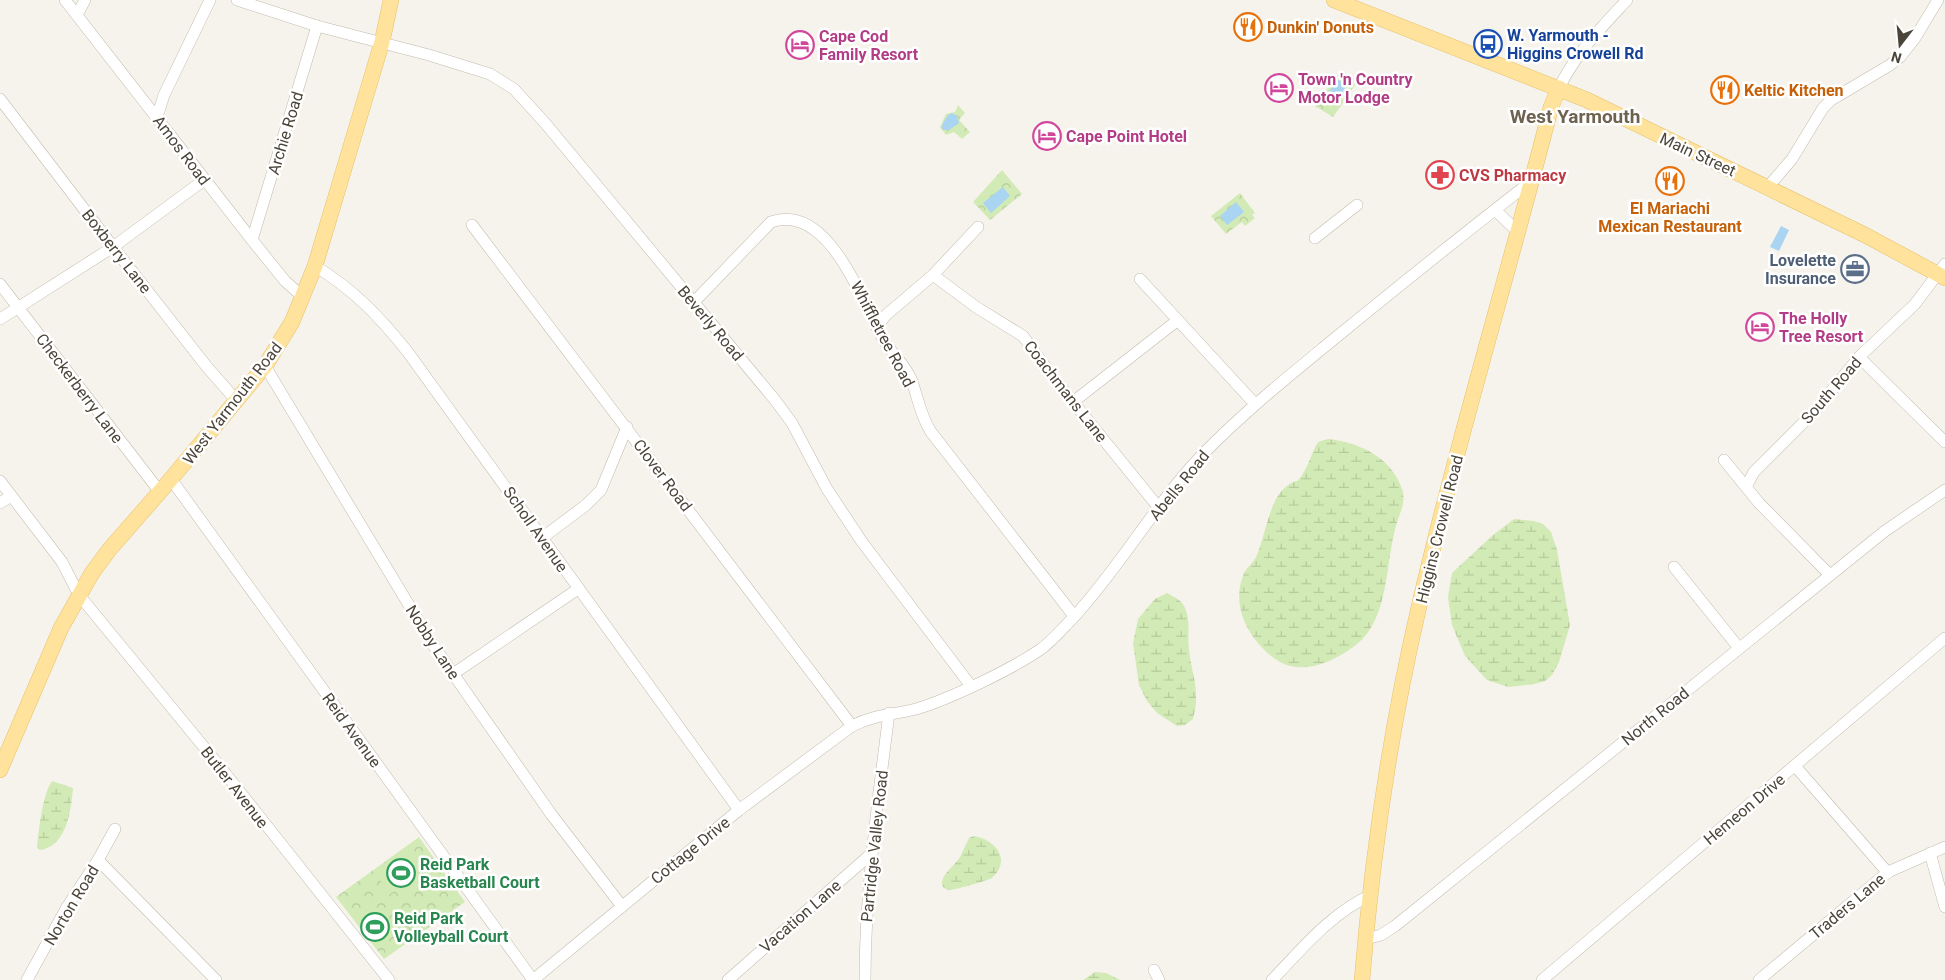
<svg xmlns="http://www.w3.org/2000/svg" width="1945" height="980" font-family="Roboto,sans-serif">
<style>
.forest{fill:url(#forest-crowns)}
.wetland{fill:url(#wetland-marsh)}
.pitch{fill:#d2eab5}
.water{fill:#a9d4f2}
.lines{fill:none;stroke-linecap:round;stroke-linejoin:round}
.minor-casing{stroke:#c2bbae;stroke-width:12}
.major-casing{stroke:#e6c16a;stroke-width:16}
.minor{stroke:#fff;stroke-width:11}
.major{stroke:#ffe39c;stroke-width:15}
.labels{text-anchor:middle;stroke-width:5;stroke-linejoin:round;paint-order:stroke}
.food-label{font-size:16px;font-weight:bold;fill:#c56008;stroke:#fff;text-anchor:start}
.transit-label{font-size:16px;font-weight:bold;fill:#164399;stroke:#fff;text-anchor:start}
.hotel-label{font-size:16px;font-weight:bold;fill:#b23c85;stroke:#fff;text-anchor:start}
.street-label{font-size:16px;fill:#4b4439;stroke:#fff}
.health-label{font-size:16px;font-weight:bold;fill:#be3a42;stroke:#fff;text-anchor:start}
.service-label{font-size:16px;font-weight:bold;fill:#4e5e75;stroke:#fff;text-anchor:end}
.leisure-label{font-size:16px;font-weight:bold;fill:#27864d;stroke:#fff;text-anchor:start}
.quarter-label{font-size:19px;font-weight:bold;fill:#6e6250;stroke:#fff}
</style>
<defs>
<pattern id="forest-crowns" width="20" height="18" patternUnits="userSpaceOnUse" patternTransform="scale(1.25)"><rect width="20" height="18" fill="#d2eab5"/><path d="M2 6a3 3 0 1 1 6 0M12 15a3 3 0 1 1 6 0" fill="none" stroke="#b6ca9c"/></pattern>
<pattern id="wetland-marsh" width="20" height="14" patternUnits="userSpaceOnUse" patternTransform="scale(1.25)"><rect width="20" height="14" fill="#d2eab5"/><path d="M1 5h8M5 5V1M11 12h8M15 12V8" fill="none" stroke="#b6ca9c"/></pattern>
</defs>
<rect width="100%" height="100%" fill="#f6f3ec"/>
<g class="forest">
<path d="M1344 72 1358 81 1333 117 1315 106 1336 76Z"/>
<path d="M958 105 965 113 959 120 970 132 962 139 954 132 946 135 940 127 946 114 955 112Z"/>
<path d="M1002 170 1022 194 990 220 973 202Z"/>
<path d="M1240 193 1255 213 1252 215 1255 218 1245 226 1242 222 1226 234 1211 216Z"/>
<path d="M419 837 465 902 384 959 336 897Z"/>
</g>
<g class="wetland">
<path d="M1328 439C1359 442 1392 458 1402 489 1407 503 1398 516 1395 529 1386 564 1388 620 1357 644 1337 660 1305 676 1280 662 1252 645 1230 609 1243 576 1246 567 1254 563 1257 555 1264 537 1267 518 1275 501 1279 493 1285 486 1293 482 1296 481 1297 482 1299 479 1308 469 1311 453 1318 442Z"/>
<path d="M1514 519 1534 521 1543 524 1551 532 1557 550 1570 625 1559 662 1552 675 1545 681 1535 684 1508 687 1487 680 1465 656 1452 625 1448 597 1452 573 1493 535Z"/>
<path d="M1167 593C1174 597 1182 600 1185 608 1191 621 1187 636 1189 650 1192 676 1201 692 1193 719L1185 725 1177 726 1157 713 1147 701 1139 685 1133 643 1138 619 1155 599Z"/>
<path d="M52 781 73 788C71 810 67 846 40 850L37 848C38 832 43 793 52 781Z"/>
<path d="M974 836C996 840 1012 860 992 878 989 880 955 890 950 890 947 890 945 888 943 887 938 876 955 866 960 857 963 851 966 844 969 838Z"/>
<path d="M1095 972 1106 973 1120 980H1083Z"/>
</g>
<g class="pitch">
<path d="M412 852 425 870 390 894 378 877Z"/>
<path d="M369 905 388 931 377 940 356 914Z"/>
</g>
<g class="water">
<path d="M1337 79 1347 86 1336 103 1329 99 1327 102 1324 100Z"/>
<path d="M952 113 957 116 959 123 949 130H943L942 125 948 115Z"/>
<path d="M1003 187 1010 196 991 213 983 203Z"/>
<path d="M1236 202 1244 212 1227 225 1220 216Z"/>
<path d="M1781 226 1789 230 1779 251 1770 247Z"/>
</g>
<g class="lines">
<defs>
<g id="minor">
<path d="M65 0 252 240 285 281 303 297"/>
<path d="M237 0 317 26 429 55 490 74 514 89 545 123 775 400 792 423 827 489 862 542 971 686"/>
<path d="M77 15 85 0"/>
<path d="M1559 88C1576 53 1601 28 1627 0"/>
<path d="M0 99 113 247 207 367 236 400"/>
<path d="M157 117 164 95 210 0"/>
<path d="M1767 188 1792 159 1823 108 1831 100 1890 65 1900 57 1915 38 1938 0"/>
<path d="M1495 210 1518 232"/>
<path d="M472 225 852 726"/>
<path d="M1315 238 1357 205"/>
<path d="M252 240 317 26"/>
<path d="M315 266C354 290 378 315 407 351L739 810"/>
<path d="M933 275 976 307 1023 336 1052 376 1159 508"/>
<path d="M1140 279 1255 404"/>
<path d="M0 284 160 492"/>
<path d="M694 302 771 222C829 202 862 302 883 339 891 353 904 363 911 379 918 397 920 415 931 432L1074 616"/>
<path d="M0 319 113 247 204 180"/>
<path d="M877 326 886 315 933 275 978 227"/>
<path d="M1859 357 1945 442"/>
<path d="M265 366 433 645 551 814 621 905"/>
<path d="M1073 402 1178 320"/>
<path d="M1724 460 1759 503 1830 575"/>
<path d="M171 479 533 980"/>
<path d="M0 481 62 562 79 595 217 763 389 980"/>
<path d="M1746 487 1754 472 1816 410 1859 357 1915 304 1945 264"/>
<path d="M0 503 11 496"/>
<path d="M542 538 586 505 601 490 627 427"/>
<path d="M1674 567 1739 648"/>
<path d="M453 674 578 589"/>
<path d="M1795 766 1888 873"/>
<path d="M1930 853 1945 907"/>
<path d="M98 860 216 980"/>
<path d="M1366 939 1381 935 1395 926 1885 531 1945 490"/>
<path d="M1154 970 1159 980"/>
<path d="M27 980 67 907 98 860 115 829"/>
<path d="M533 980 739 810 852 726C876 714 893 715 916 709 950 699 1012 669 1041 649 1053 640 1063 628 1073 618 1121 566 1155 504 1203 454 1244 412 1289 376 1334 339 1400 285 1466 232 1533 180"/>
<path d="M728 980 872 853"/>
<path d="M865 980C865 890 878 801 889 713"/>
<path d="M1272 980C1302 949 1331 913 1371 895"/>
<path d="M1542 980 1945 638"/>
<path d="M1759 980 1888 872 1945 847"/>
</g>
<g id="major">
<path d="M1334 0 1587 100 1865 235 1945 278"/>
<path d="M0 770 61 628 92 573 109 550 171 479 265 366 292 322 315 266 382 42 391 0"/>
<path d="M1362 980C1372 857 1390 732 1418 611 1457 442 1508 275 1551 107L1559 88"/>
</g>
</defs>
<use href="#minor" class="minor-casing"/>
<use href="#major" class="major-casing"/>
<use href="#minor" class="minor"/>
<use href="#major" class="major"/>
</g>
<defs>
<symbol id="restaurant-ring" viewBox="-11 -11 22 22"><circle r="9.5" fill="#fff" stroke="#e8710a" stroke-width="1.5"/><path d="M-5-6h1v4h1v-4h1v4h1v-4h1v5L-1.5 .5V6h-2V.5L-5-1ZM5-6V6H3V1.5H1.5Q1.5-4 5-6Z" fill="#e8710a"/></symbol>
<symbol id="bus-ring" viewBox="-11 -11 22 22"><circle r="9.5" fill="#fff" stroke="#1a4fb4" stroke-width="1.5"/><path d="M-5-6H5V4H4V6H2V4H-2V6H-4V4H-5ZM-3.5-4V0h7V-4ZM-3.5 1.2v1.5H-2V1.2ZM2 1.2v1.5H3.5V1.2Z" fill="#1a4fb4"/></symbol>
<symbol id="hotel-ring" viewBox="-11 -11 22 22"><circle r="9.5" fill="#fff" stroke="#d1479c" stroke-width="1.5"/><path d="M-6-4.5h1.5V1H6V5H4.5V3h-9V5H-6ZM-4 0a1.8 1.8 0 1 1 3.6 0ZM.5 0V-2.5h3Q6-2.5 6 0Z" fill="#d1479c"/></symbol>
<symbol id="pharmacy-ring" viewBox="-11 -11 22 22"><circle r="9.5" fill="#fff" stroke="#e0444e" stroke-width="1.5"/><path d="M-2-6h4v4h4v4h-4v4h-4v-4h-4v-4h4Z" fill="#e0444e"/></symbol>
<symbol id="office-ring" viewBox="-11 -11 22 22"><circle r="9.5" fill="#fff" stroke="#5c6f8a" stroke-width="1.5"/><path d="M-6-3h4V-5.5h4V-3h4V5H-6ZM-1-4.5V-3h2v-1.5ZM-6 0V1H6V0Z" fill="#5c6f8a"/></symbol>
<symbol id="stadium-ring" viewBox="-11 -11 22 22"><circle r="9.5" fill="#fff" stroke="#2e9e5b" stroke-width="1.5"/><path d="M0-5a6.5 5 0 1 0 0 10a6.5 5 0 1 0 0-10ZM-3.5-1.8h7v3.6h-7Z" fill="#2e9e5b"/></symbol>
</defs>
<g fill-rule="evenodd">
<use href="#restaurant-ring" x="1232" y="11" width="32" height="32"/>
<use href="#bus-ring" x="1472" y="28" width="32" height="32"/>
<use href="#hotel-ring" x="784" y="29" width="32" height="32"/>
<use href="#hotel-ring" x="1263" y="72" width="32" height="32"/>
<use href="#restaurant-ring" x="1709" y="74" width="32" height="32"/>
<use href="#hotel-ring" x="1031" y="120" width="32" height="32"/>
<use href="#pharmacy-ring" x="1424" y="159" width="32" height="32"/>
<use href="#restaurant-ring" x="1654" y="165" width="32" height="32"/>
<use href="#office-ring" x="1839" y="253" width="32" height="32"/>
<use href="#hotel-ring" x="1744" y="311" width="32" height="32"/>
<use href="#stadium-ring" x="385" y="857" width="32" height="32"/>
<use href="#stadium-ring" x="359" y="911" width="32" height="32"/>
</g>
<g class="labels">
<g class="food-label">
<text x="1267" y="33">Dunkin' Donuts</text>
<text x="1744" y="96">Keltic Kitchen</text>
<text x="1670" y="214" text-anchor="middle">El Mariachi<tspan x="1670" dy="18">Mexican Restaurant</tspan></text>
</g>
<g class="transit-label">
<text x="1507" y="41">W. Yarmouth -<tspan x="1507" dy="18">Higgins Crowell Rd</tspan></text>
</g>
<g class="hotel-label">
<text x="819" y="42">Cape Cod<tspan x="819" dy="18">Family Resort</tspan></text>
<text x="1298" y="85">Town 'n Country<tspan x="1298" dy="18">Motor Lodge</tspan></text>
<text x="1066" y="142">Cape Point Hotel</text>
<text x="1779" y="324">The Holly<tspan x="1779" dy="18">Tree Resort</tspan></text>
</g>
<g class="street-label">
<text transform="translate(285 133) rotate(-73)" y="6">Archie Road</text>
<text transform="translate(182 150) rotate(53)" y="6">Amos Road</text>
<text transform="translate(1698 154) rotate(25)" y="6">Main Street</text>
<text transform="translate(117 251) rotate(52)" y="6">Boxberry Lane</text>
<text transform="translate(711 323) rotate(50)" y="6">Beverly Road</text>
<text transform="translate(883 334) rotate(62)" y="6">Whiffletree Road</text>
<text transform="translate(80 388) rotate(53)" y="6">Checkerberry Lane</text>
<text transform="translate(1831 390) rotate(-49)" y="6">South Road</text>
<text transform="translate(1066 391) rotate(52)" y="6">Coachmans Lane</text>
<text transform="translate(232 403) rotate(-52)" y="6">West Yarmouth Road</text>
<text transform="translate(663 475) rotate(53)" y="6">Clover Road</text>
<text transform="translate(1179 485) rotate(-51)" y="6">Abells Road</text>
<text transform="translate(536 529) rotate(55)" y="6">Scholl Avenue</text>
<text transform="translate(1439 529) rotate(-76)" y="6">Higgins Crowell Road</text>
<text transform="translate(433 642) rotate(57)" y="6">Nobby Lane</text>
<text transform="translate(1655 716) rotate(-39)" y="6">North Road</text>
<text transform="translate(352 730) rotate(54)" y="6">Reid Avenue</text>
<text transform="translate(235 787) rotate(52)" y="6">Butler Avenue</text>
<text transform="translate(1744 809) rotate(-40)" y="6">Hemeon Drive</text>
<text transform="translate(874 846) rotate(-84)" y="6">Partridge Valley Road</text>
<text transform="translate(690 850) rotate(-39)" y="6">Cottage Drive</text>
<text transform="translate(71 905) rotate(-59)" y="6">Norton Road</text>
<text transform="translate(1847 906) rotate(-40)" y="6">Traders Lane</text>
<text transform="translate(800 916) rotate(-41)" y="6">Vacation Lane</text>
</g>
<g class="health-label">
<text x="1459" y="181">CVS Pharmacy</text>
</g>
<g class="service-label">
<text x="1836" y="266">Lovelette<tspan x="1836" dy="18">Insurance</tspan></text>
</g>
<g class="leisure-label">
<text x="420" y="870">Reid Park<tspan x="420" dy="18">Basketball Court</tspan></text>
<text x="394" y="924">Reid Park<tspan x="394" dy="18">Volleyball Court</tspan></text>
</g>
<g class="quarter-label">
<text x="1575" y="123">West Yarmouth</text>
</g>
</g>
<g transform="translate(1900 45) rotate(196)" stroke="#ffffff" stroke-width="4" paint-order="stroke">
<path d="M0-4L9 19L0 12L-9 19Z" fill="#4b4439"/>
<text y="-8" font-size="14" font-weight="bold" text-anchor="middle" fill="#4b4439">N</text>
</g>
</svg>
